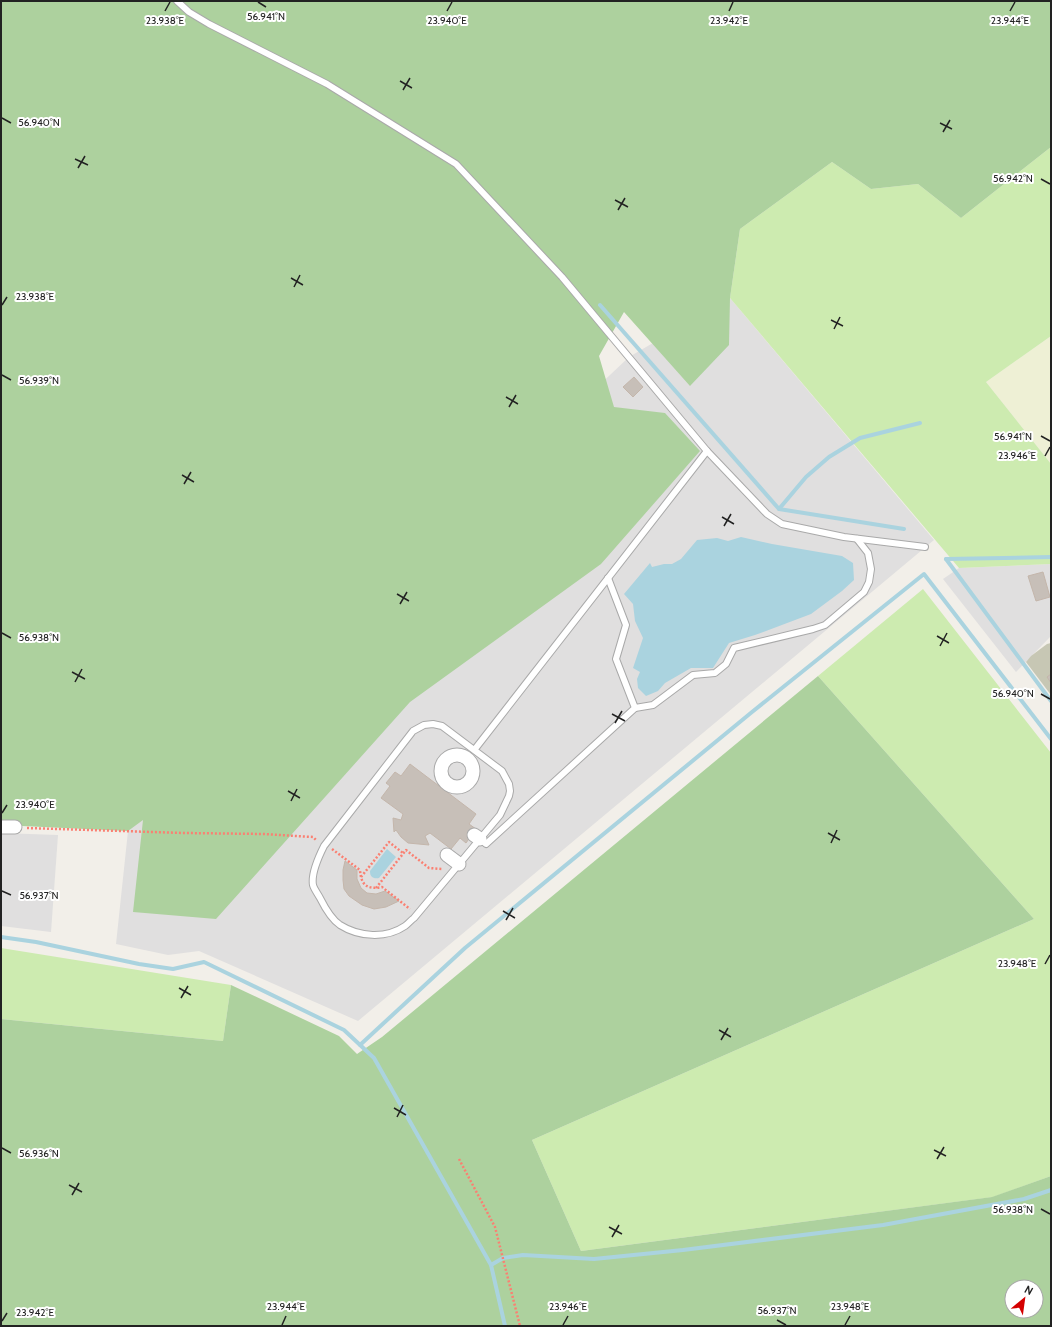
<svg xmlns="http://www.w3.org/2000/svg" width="1052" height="1327" font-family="Cabin,sans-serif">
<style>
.residential{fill:#e0dfdf}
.construction{fill:#c7c7b4}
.farmland{fill:#eef0d5}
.grass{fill:#cdebb0}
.forest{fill:#add19e;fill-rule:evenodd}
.water{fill:#aad3df}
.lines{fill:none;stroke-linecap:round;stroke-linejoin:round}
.stream{stroke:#aad3df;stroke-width:4}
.building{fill:#c7bfb8;stroke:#c4b6ab}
.lane-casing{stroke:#a9a9a9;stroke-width:8}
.street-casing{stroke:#a9a9a9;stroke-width:15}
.path{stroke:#fa8072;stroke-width:2.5;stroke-dasharray:2 2;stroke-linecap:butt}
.lane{stroke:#fff;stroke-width:6}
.street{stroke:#fff;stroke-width:13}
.ticks{fill:none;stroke:#222;stroke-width:1.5}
.ticks-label{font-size:10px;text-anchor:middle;fill:#222;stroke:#fff;stroke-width:4;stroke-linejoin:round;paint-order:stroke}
</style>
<rect width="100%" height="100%" fill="#f2efe9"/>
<g class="residential">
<path d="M730 298 934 540 358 1021 199 951 168 955 116 944 128 831 629 357Z"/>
<path d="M1051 564V636L1016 672 943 579 959 568Z"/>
<path d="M1 833 58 835 51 932 1 926Z"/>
</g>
<path class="construction" d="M1051 643V695L1026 662 1031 656 1047 644Z"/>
<path class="farmland" d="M1051 336V464L986 382Z"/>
<g class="grass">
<path d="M1051 147V336L986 382 1051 464V564L959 568 730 298 740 229 832 162 871 189 918 184 961 218Z"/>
<path d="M923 589 1051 753V1176L993 1197 581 1251 532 1140 1034 919 818 676Z"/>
<path d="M1 948 231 985 223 1041 1 1019Z"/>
</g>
<g class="forest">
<path d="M1 1H1051V147L961 218 918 184 871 189 832 162 740 229 730 298 729 345 690 386 624 312 599 356 614 407 665 413 700 451 601 564 410 702 216 919 133 912 143 820 128 831 1 825Z"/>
<path d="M818 676 1034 919 532 1140 581 1251 992 1197 1051 1176V1326H1V1019L223 1041 231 985 339 1036 357 1054 382 1037ZM1012 1287H1036V1311H1012Z"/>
</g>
<g class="water">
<path d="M741 537 772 544 842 556 853 563 854 580 842 591 811 614 755 635 729 643 713 668H691L665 683 658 691 646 696 638 688 637 679 640 672 633 668 643 638 635 621 633 604 624 594 650 563 652 567 664 564H672L681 559 697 540 717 538 728 541Z"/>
<path d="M387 849 396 857 379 878C373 879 370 877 370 871Z"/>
</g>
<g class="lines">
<g class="stream">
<path d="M600 305 779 509 904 529"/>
<path d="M779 509 806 477 829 457 860 438 920 423"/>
<path d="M946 559 1051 701"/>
<path d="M946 559 1051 557"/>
<path d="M1 937 36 942 139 964 173 969 204 962 344 1030 374 1058 491 1265 505 1326"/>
<path d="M360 1045 465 948 752 712 924 574 1051 739"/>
<path d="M491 1265 503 1258 523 1255 594 1259 683 1250 883 1225 1024 1199 1051 1190"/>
</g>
</g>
<g class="building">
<path d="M634 377 643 387 633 397 623 387Z"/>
<path d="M1043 572 1050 597 1036 601 1028 576Z"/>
<path d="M1051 674V683L1047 677Z"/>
<path d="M410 764 476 814 469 824 476 829 466 843 460 838 451 849 430 833 425 836 429 845 408 843 401 837 396 830 394 832 393 818 401 820 403 814 381 798 390 786 386 783 395 772 401 776Z"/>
<path d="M345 861 357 870V879L361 888 367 893 376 894 385 891 399 901 386 907 374 909 362 905 349 896 344 889 343 880V870Z"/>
</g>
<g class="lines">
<defs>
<g id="lane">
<path d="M177 1 189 12 209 24 327 84 456 164 562 277 707 451 767 514 782 524 844 537 925 547"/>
<path d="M635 708 653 705 693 675 715 673 726 664 734 648 813 629 825 625 864 592 869 582 871 569 868 553 857 539"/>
<path d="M433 724 442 726 502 771 509 784 510 791 509 796 500 815 414 918C411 920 408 924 405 926 386 939 359 937 340 925 331 919 325 908 320 898 318 894 314 889 313 885 311 874 319 856 324 846L413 731 424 725Z"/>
<path d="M475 749 707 451"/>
<path d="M480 839 486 844 635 708 616 659 626 625 608 578"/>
</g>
<g id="street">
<circle cx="457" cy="771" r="16"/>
<path d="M1 827H15"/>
<path d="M474 835 480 839"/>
<path d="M447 855 459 864"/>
</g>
</defs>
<use href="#lane" class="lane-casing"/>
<use href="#street" class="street-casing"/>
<g class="path">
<path d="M27 828 184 833 263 834 313 837 317 841"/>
<path d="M332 849 360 870C361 885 367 890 382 887L410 909"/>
<path d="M361 877 389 842 403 853"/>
<path d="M376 888 406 850 429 868 442 869"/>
<path d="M459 1159 495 1227 520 1326"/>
</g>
<use href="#lane" class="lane"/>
<use href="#street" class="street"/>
</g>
<path class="ticks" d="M258 2 266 7M165 11 170 2M447 11 452 2M729 11 733 2M1010 11 1015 2M400 81 412 88M403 90 410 78M2 118 11 123M940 123 952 129M943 132 950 120M75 159 88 165M78 168 85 156M1041 179 1050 184M615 200 628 207M618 210 625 198M291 278 303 285M294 287 300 275M2 305 7 297M831 320 843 326M834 329 840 317M2 375 11 380M506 397 518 404M509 407 516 395M1041 436 1050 441M1045 456 1050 447M182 475 194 482M184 484 191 472M722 517 734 524M724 526 731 514M397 594 409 601M400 604 407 592M2 633 11 638M937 636 949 643M940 646 947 633M72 672 85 679M75 682 82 669M1041 694 1050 699M612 714 625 721M615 723 622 711M288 791 300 798M291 801 297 789M2 813 7 805M828 833 840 840M831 843 837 830M2 891 11 895M503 911 515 918M506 920 513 908M1045 964 1050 955M179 988 191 995M181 998 188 986M719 1030 731 1037M721 1040 728 1028M394 1108 406 1115M397 1117 403 1105M2 1148 11 1153M934 1150 946 1156M937 1159 944 1147M69 1185 82 1192M72 1195 79 1183M1041 1209 1050 1214M609 1227 622 1234M612 1237 619 1225M777 1320 786 1325M2 1321 7 1313M282 1325 286 1316M563 1325 568 1316M845 1325 850 1316"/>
<g class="ticks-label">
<text x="266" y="20">56.941°N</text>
<text x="165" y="24">23.938°E</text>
<text x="447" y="24">23.940°E</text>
<text x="729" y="24">23.942°E</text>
<text x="1010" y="24">23.944°E</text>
<text x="39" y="126">56.940°N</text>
<text x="1013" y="182">56.942°N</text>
<text x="35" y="300">23.938°E</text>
<text x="39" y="384">56.939°N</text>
<text x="1013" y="440">56.941°N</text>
<text x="1017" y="459">23.946°E</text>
<text x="39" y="641">56.938°N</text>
<text x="1013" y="697">56.940°N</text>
<text x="35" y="808">23.940°E</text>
<text x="39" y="899">56.937°N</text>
<text x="1017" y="967">23.948°E</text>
<text x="39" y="1157">56.936°N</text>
<text x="1013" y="1213">56.938°N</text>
<text x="286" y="1310">23.944°E</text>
<text x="568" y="1310">23.946°E</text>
<text x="850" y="1310">23.948°E</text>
<text x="777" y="1314">56.937°N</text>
<text x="35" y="1316">23.942°E</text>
</g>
<rect width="1052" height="1327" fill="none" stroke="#222222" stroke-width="4"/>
<g transform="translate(1024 1299) rotate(29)"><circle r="19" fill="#ffffff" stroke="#a7a7a7"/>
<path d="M0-3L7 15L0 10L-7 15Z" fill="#d40000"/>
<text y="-6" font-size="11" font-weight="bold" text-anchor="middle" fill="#222222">N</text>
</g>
</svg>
